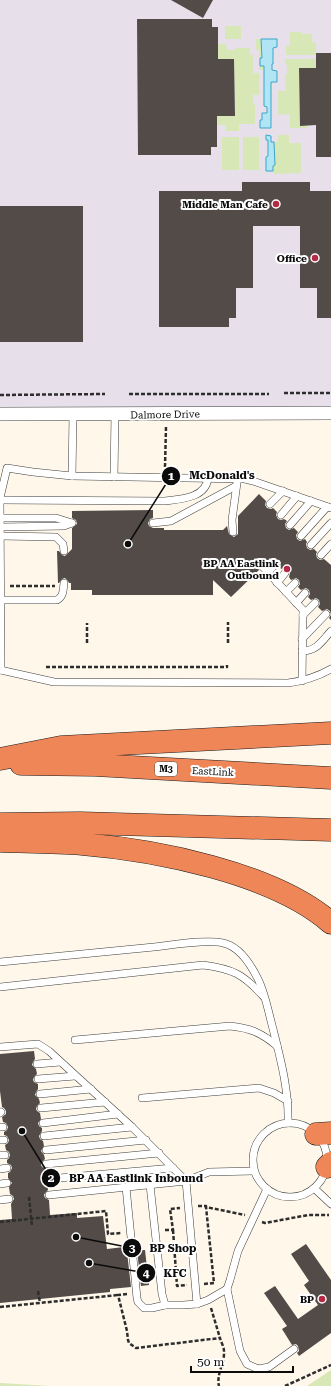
<svg xmlns="http://www.w3.org/2000/svg" width="331" height="1386" font-family="'Roboto Serif',serif">
<style>
.industrial{fill:#e7dfea}
.green{fill:#d7e7b6}
.water{fill:#b1e5f4;stroke:#3ba5c8}
.building{fill:#534b48}
.lines{fill:none;stroke-linecap:round;stroke-linejoin:round}
.service-casing{stroke:#3e3e3e;stroke-width:8}
.minor-casing{stroke:#3e3e3e;stroke-width:14}
.motorway-casing{stroke:#1c1c1c;stroke-width:23}
.path{stroke:#2d2d2d;stroke-width:2.5;stroke-dasharray:4 2;stroke-linecap:butt}
.service{stroke:#fff;stroke-width:7}
.minor{stroke:#fff;stroke-width:13}
.motorway{stroke:#ef8657;stroke-width:22}
.poi-dot{fill:#b62945;stroke:#fff;stroke-width:1.5}
.labels{text-anchor:middle;stroke-width:4;stroke-linejoin:round;paint-order:stroke}
.shield{fill:#fff;stroke:#545454;stroke-width:1}
.shield-label{font-size:9px;font-weight:bold;fill:#0b0b0b}
.poi-label{font-size:10px;font-weight:bold;fill:#0b0b0b;stroke:#fff;text-anchor:end}
.street-label{font-size:10px;fill:#0b0b0b;stroke:#fff}
.leader{fill:none;stroke:#0b0b0b;stroke-width:1.5}
.callout-dot{fill:#0b0b0b;stroke:#fff;stroke-width:1.5}
.mark-label{font-size:12px;text-anchor:middle;font-weight:bold;fill:#fff}
.callout-label{font-size:11px;text-anchor:middle;font-weight:bold;fill:#0b0b0b;stroke:#fff;stroke-width:4;stroke-linejoin:round;paint-order:stroke}
</style>
<rect width="100%" height="100%" fill="#fef7ea"/>
<path class="industrial" d="M0 0H331V413L0 414Z"/>
<g class="green">
<rect x="225" y="26" width="16" height="13"/>
<path d="M290 32H301V34H312V42H316V55H286V46H290Z"/>
<path d="M256 39H261L262 58H260V66H264V70H259V50H256Z"/>
<path d="M218 44H226L227 50H235V48H250V55H253V73H259V95H253V104L255 105V124H239V131H226V125H217V116H235L234 59H218Z"/>
<path d="M285 59H316V68L299 69 300 125 307 126V128H290V114L278 115V91H286L285 75 287 74V65H285Z"/>
<path d="M278 135H289V143H301V173L273 174V165H275L274 142H278Z"/>
<rect x="222" y="137" width="17" height="33"/>
<rect x="243" y="137" width="16" height="33"/>
<path d="M331 1370V1386H307Z"/>
<path d="M0 1383 50 1386H0Z"/>
</g>
<g class="water">
<path d="M261 39H277V47L273 48V64H272V70L277 71V82H271V128H260V120H262V113H267V107L264 106V66H260V58H262Z"/>
<path d="M266 135 271 136V142H274L275 165 273 166V171H266V157L268 156V140H266Z"/>
</g>
<g class="building">
<path d="M171 0H213L203 18Z"/>
<path d="M137 19H212V27H218V59H234L235 116H217V147H211V155H138Z"/>
<path d="M316 53H331V157H316V125L300 126 299 68H316Z"/>
<path d="M242 182H310V191H331V318H317V288H300V226H253V288H236V318H229V327H159V191H242Z"/>
<rect x="0" y="206" width="83" height="136"/>
<path d="M259 494 266 501 265 505 267 508 271 509 273 508 277 512 276 515 278 519 281 520 284 519 287 521 285 524 286 528 289 530 294 528 298 532 296 535 297 539 300 541 305 539 307 542 306 544 307 548 310 550 314 549 317 552 316 554 317 558 320 560 324 559 331 565V620L329 618 331 615 330 611 327 609 322 611 318 607 320 604 319 600 316 598 311 600 308 597 310 594 309 590 306 588 301 590 298 587 300 584 299 580 296 578 291 580 289 577 290 573 288 569 285 568 282 569 280 568 281 563 279 560 275 559 272 561 270 558 266 563 261 561 258 563 257 567 259 570 231 597 213 580V595H92V590H71V583H69L68 581 65 578 62 579 59 583H58L57 551H59L62 555 65 556 72 549V528L77 524 76 520 72 518V511L153 510V518L150 519 148 523 149 526 153 528H164V530H223L227 526 229 534 234 537 238 534V516Z"/>
<path d="M34 1051 35 1059 33 1062 32 1065 36 1069 37 1074 34 1077 33 1080 34 1082 38 1084V1089L36 1092 35 1095 39 1099 40 1103 37 1106 36 1109 37 1111 40 1113 41 1119 38 1123 39 1126 42 1128V1131L39 1136 40 1139 43 1141 44 1146 41 1151 44 1155 45 1159 42 1162 41 1165 42 1167 46 1169V1174L44 1177 43 1180 47 1184 48 1190 45 1193 44 1195 45 1198 49 1200 50 1215 77 1213V1218L103 1216 107 1249 124 1247 125 1252H127L131 1287 110 1289V1292L0 1303V1220L12 1219 11 1204 14 1199 13 1196 10 1194 9 1187 12 1183 8 1178V1173L10 1172 12 1168 11 1165 7 1163V1160L9 1158 10 1155 9 1152 6 1150 5 1145 8 1143 9 1140 7 1136 4 1135V1132L7 1130 8 1127 6 1123 3 1122 2 1117 6 1114V1111L4 1108 2 1107 0 1091V1054Z"/>
<path d="M306 1244 331 1280V1333L299 1356 297 1353 299 1351 298 1346 296 1344 292 1345 282 1329 287 1326 264 1293 275 1286 298 1319 318 1305 304 1285 309 1281 291 1254Z"/>
<path d="M137 1250H145L149 1285 141 1286Z"/>
</g>
<g class="lines">
<defs>
<g id="service">
<path d="M72 476 73 414"/>
<path d="M114 477 115 414"/>
<path d="M1 500 165 501C181 499 206 498 208 478"/>
<path d="M270 504 283 491"/>
<path d="M281 515 297 496"/>
<path d="M1 518H56L72 523"/>
<path d="M153 523 171 521 236 486"/>
<path d="M290 525 311 501"/>
<path d="M1 527 64 526 72 523"/>
<path d="M233 532 232 520 237 483"/>
<path d="M1 536 56 537 63 544 64 551"/>
<path d="M301 536 327 507"/>
<path d="M311 545 331 523"/>
<path d="M321 555 331 544"/>
<path d="M262 566 303 610 302 681"/>
<path d="M268 572 276 564"/>
<path d="M277 583 285 573"/>
<path d="M286 592 295 583"/>
<path d="M1 600H57C64 596 63 590 64 583"/>
<path d="M296 603 305 593"/>
<path d="M303 615 315 603"/>
<path d="M302 639 326 614"/>
<path d="M302 651C317 651 322 641 331 631"/>
<path d="M0 670 54 682 288 683C304 681 317 677 331 669"/>
<path d="M1 670 0 498 7 468 33 472 72 476 245 479 253 481 331 508"/>
<path d="M0 962C51 957 102 952 154 947 172 945 206 939 223 943 239 946 251 965 258 979 265 993 268 1010 272 1025 280 1057 289 1089 288 1123"/>
<path d="M0 987 203 965C233 969 243 974 263 996"/>
<path d="M75 1040 230 1026C250 1028 262 1033 277 1046"/>
<path d="M0 1047 38 1044 49 1051 132 1127 186 1181 209 1172 253 1171"/>
<path d="M37 1064 60 1062"/>
<path d="M38 1079 75 1076"/>
<path d="M40 1094 91 1089"/>
<path d="M142 1098 259 1088 274 1093 288 1101"/>
<path d="M41 1108 105 1102"/>
<path d="M0 1113 1 1112"/>
<circle cx="290" cy="1160" r="37"/>
<path d="M43 1123 118 1114"/>
<path d="M0 1127H3"/>
<path d="M44 1136 132 1127"/>
<path d="M0 1140H4"/>
<path d="M46 1150 146 1140"/>
<path d="M0 1155H5"/>
<path d="M46 1164 159 1153"/>
<path d="M0 1169 7 1168"/>
<path d="M48 1179 173 1168"/>
<path d="M0 1184 7 1183"/>
<path d="M150 1185 162 1294 165 1305H183L197 1304 208 1300 227 1289 230 1280 238 1251 267 1189"/>
<path d="M126 1187 137 1298 138 1302 144 1308H152L165 1305"/>
<path d="M315 1189 331 1204"/>
<path d="M49 1195 186 1181 197 1304"/>
<path d="M0 1200 9 1199"/>
<path d="M227 1289 240 1351 247 1364 258 1369 269 1367 294 1349"/>
</g>
<path id="minor" d="M0 414 331 413"/>
<g id="motorway">
<path d="M0 759 61 747 331 733"/>
<path d="M21 764 95 765 331 778"/>
<path d="M0 824 80 823 331 830"/>
<path d="M0 841C27 842 55 842 82 844 156 850 274 873 331 923"/>
<path d="M316 1134 331 1133"/>
<path d="M327 1167 331 1163"/>
</g>
</defs>
<use href="#service" class="service-casing"/>
<use href="#minor" class="minor-casing"/>
<use href="#motorway" class="motorway-casing"/>
<g class="path">
<path d="M284 393H331"/>
<path d="M129 394H269"/>
<path d="M0 395 105 394"/>
<path d="M165 467 166 427"/>
<path d="M10 586H55"/>
<path d="M87 643V623"/>
<path d="M228 643V622"/>
<path d="M46 667H227V665"/>
<path d="M29 1197 32 1226"/>
<path d="M198 1206H206V1207L245 1215"/>
<path d="M0 1222 106 1211 108 1234 122 1233"/>
<path d="M262 1222 265 1223 308 1215H329"/>
<path d="M165 1230H173L170 1209 180 1208"/>
<path d="M173 1230 177 1286 187 1285"/>
<path d="M204 1284 214 1283 206 1207"/>
<path d="M38 1291 40 1303"/>
<path d="M127 1294 118 1295 127 1331 128 1340 129 1343 136 1348 220 1338C221 1342 224 1347 224 1351 225 1363 216 1374 219 1386"/>
<path d="M0 1307 118 1295"/>
<path d="M211 1308 220 1338"/>
<path d="M285 1386 331 1365"/>
</g>
<use href="#service" class="service"/>
<use href="#minor" class="minor"/>
<use href="#motorway" class="motorway"/>
</g>
<g class="poi-dot">
<circle cx="276" cy="204" r="4"/>
<circle cx="315" cy="258" r="4"/>
<circle cx="287" cy="569" r="4"/>
<circle cx="322" cy="1299" r="4"/>
</g>
<g class="labels">
<rect class="shield" x="155" y="762" width="22" height="14" rx="3"/>
<g class="shield-label">
<text x="166" y="772">M3</text>
</g>
<g class="poi-label">
<text x="268" y="208">Middle Man Cafe</text>
<text x="307" y="262">Office</text>
<text x="279" y="567">BP AA Eastlink<tspan x="279" dy="12">Outbound</tspan></text>
<text x="314" y="1303">BP</text>
</g>
<g class="street-label">
<text transform="translate(165 414) rotate(-1)" y="4">Dalmore Drive</text>
<text transform="translate(213 771) rotate(3)" y="4">EastLink</text>
</g>
</g>
<path class="leader" d="M128 544L171 476M22 1131L51 1178M76 1237L132 1248M89 1263L146 1273"/>
<g class="callout-dot">
<circle cx="128" cy="544" r="4"/>
<circle cx="22" cy="1131" r="4"/>
<circle cx="76" cy="1237" r="4"/>
<circle cx="89" cy="1263" r="4"/>
<circle cx="171" cy="476" r="10"/>
<circle cx="51" cy="1178" r="10"/>
<circle cx="132" cy="1248" r="10"/>
<circle cx="146" cy="1273" r="10"/>
</g>
<g class="mark-label">
<text x="171" y="480">1</text>
<text x="51" y="1182">2</text>
<text x="132" y="1252">3</text>
<text x="146" y="1277">4</text>
</g>
<g class="callout-label">
<text x="222" y="479">McDonald's</text>
<text x="136" y="1182">BP AA Eastlink Inbound</text>
<text x="173" y="1252">BP Shop</text>
<text x="175" y="1277">KFC</text>
</g>
<path d="M191 1366v6h102v-6" fill="none" stroke="#0b0b0b" stroke-width="2"/>
<text x="197" y="1366" font-size="12" fill="#0b0b0b" stroke="#ffffff" stroke-width="3" paint-order="stroke">50 m</text>
</svg>
